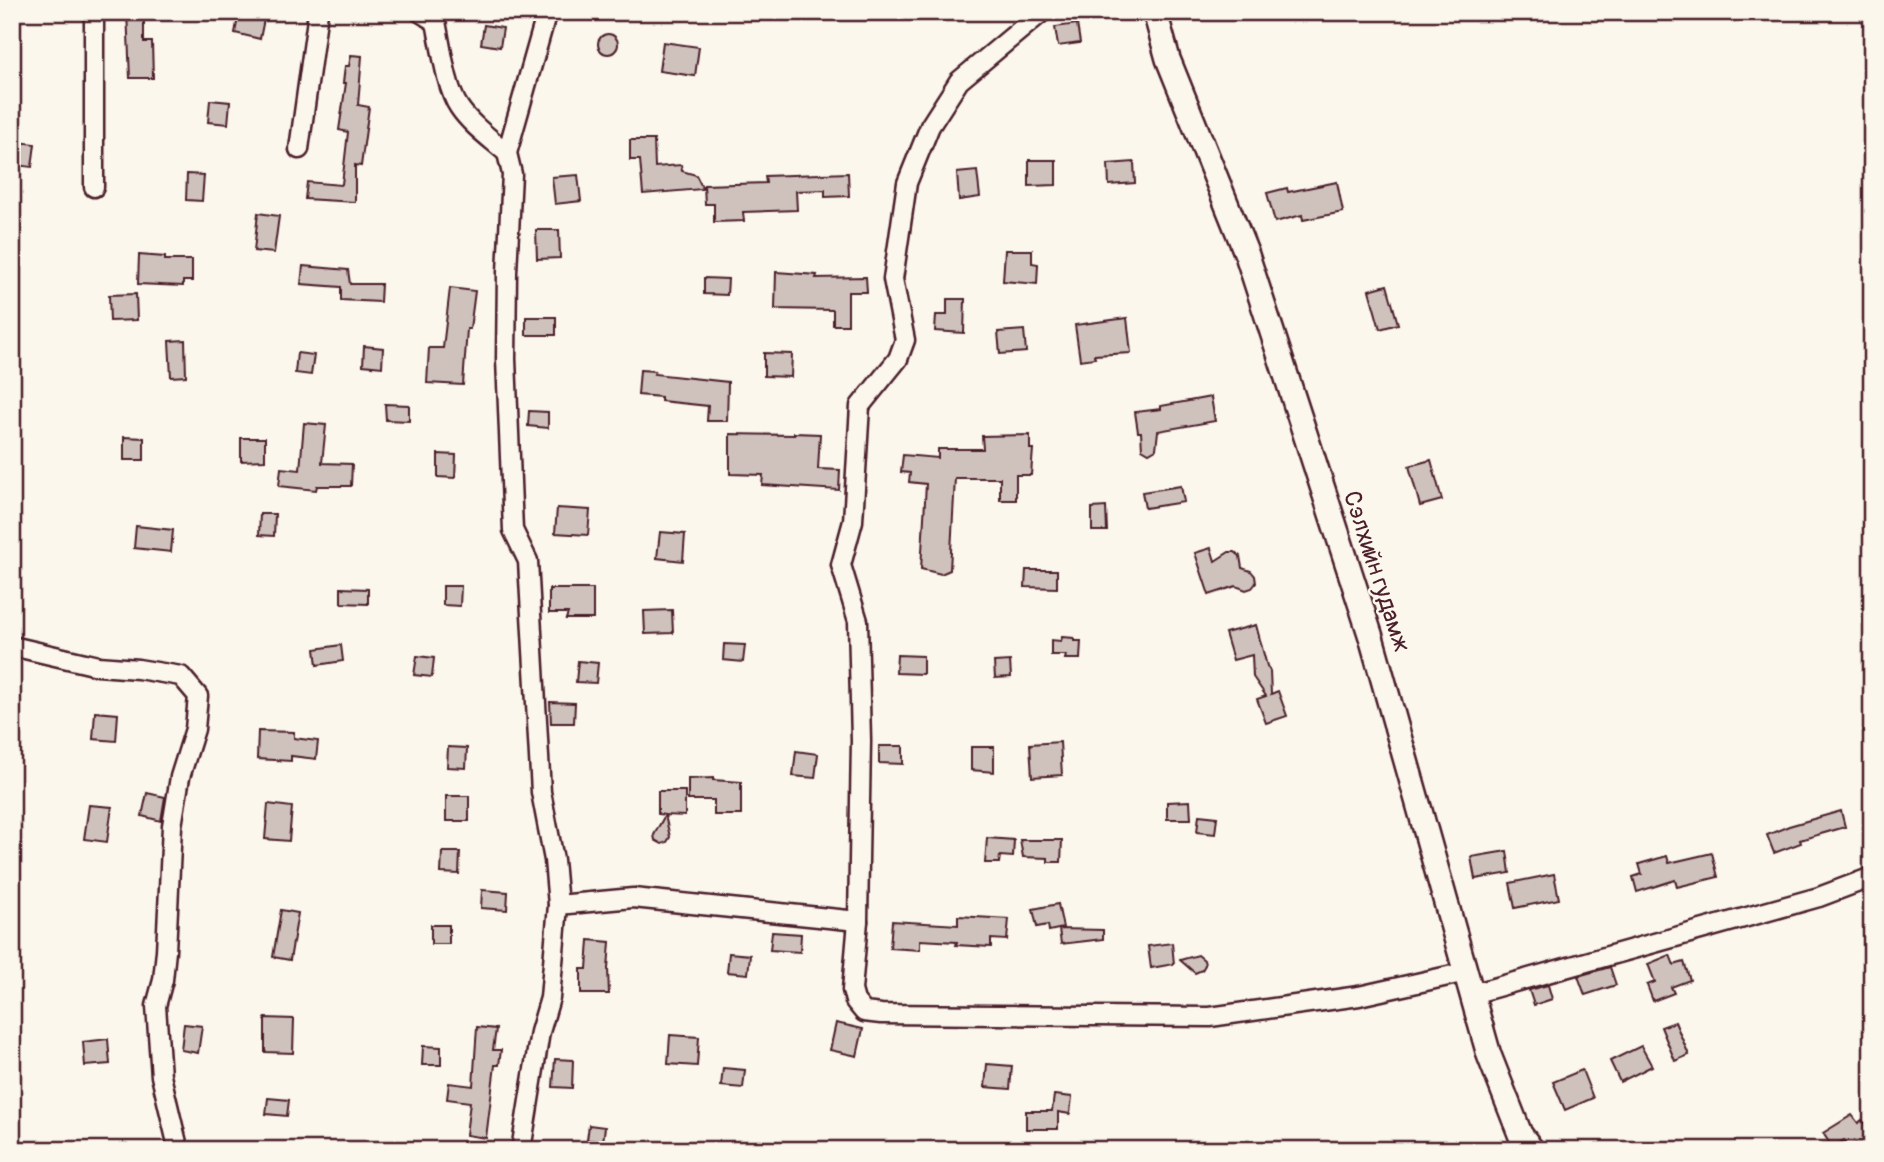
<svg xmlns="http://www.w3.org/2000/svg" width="1884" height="1162" font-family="Pangolin,sans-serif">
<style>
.building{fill:#cfc2bc;stroke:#4a1f2b;stroke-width:2}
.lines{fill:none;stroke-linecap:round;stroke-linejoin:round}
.minor-casing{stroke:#4a1f2b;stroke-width:23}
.major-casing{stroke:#4a1f2b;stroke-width:28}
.minor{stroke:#fbf7ec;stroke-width:18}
.major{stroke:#fbf7ec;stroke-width:23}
.labels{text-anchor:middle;stroke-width:5;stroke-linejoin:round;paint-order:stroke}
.street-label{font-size:24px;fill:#4a1f2b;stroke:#fbf7ec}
</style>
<rect width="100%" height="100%" fill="#fbf7ec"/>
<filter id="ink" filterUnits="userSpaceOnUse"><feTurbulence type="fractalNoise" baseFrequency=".0143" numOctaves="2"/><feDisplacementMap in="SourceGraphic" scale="14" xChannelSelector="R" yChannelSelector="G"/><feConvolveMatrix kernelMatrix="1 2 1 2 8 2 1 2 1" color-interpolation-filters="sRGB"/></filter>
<g filter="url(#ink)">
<g class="building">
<path d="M127 12H144V42H152L153 78H130Z"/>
<path d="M239 12 265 14 260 39 235 33Z"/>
<path d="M1077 24 1080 43 1058 46 1055 27Z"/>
<path d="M484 25 503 28 500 47 481 44Z"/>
<circle cx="608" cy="44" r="10"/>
<path d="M663 42 699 47 695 76 659 71Z"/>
<path d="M351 55 362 56 358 105 369 107 361 166 355 165V202L305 199 307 182 341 185 342 184 348 132 339 130 346 83H343L345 66H349Z"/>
<path d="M210 100 230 102 228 124 208 122Z"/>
<path d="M630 140H654L655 167 681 165 682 171 696 175 703 189 643 194 640 160H630Z"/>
<path d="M18 142 35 144 32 167 15 165Z"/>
<path d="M1029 160H1056V185L1029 186Z"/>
<path d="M1134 162 1135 183 1109 185 1108 164Z"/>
<path d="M977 171 980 197 959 200 957 173Z"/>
<path d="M848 173 849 196 825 197V190L796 191 797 210 743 212 744 221 714 222V204H705L704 185 766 183 765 176Z"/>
<path d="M187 174 204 175 202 201 186 200Z"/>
<path d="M578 175 581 201 555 204 552 177Z"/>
<path d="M1337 182 1343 212 1303 220 1302 215 1275 222 1267 193 1287 188 1288 192Z"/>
<path d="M258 213 279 216 274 253 254 251Z"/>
<path d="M536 230H559L560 258 537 259Z"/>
<path d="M1005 250H1032V263L1038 264 1037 284 1003 281Z"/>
<path d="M139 255 165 257V260H192V281H183V286L138 284Z"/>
<path d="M303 266 348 270 350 284H381L380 302 341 300V287L301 284Z"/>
<path d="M776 272 817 275 816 278 866 277 867 292H848V325H833V310L775 309Z"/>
<path d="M704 278 728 279 727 295 704 294Z"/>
<path d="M1387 285 1398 324 1380 329 1369 290Z"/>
<path d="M450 288 475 291 470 329H467L463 385 427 383 429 348H443Z"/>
<path d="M136 294 137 320 110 321 109 295Z"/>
<path d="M947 299H965L964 333 935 331 936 315H947Z"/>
<rect x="526" y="317" width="30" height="18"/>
<path d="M1127 318 1131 353 1094 355 1095 358 1080 360 1075 325Z"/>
<path d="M1024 330 1026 352 1000 354 998 332Z"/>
<path d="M185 340 186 376 171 377 169 341Z"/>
<path d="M364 346 383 348 382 367 363 365Z"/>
<path d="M297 353 314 355 311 375 295 373Z"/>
<path d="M764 353 792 354 791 377 764 376Z"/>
<path d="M640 370 655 371 654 374 728 382 727 421H707L708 406 661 401V397L638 395Z"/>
<path d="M1211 397 1215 421 1158 431 1156 449 1149 453 1142 449 1141 432H1138L1135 412 1161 409V406Z"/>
<path d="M385 404 409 405V421L386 420Z"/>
<path d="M529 411 548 412V428L528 426Z"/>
<path d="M304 423 326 425 322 463 352 464 351 486H317L316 490 279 486 281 468 300 470Z"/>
<path d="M794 433 820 434 818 469 840 470 839 490 762 485 763 475 730 474V434L794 435Z"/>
<path d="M1030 435V449H1033L1031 475H1016V500H1000V478H955L950 570 941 574 921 569 926 484 909 482 910 473 901 472 903 455 938 458V449H983L982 436Z"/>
<path d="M124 437 144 438V460H124Z"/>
<path d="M241 438H265V460L241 461Z"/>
<path d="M438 454 456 455 455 478 438 477Z"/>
<path d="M1431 460 1442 500 1420 506 1409 466Z"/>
<path d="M1181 486 1184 502 1145 508 1142 492Z"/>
<path d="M1106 507 1107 531H1092V508Z"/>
<path d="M557 508 590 510 588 535 555 533Z"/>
<path d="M260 514H275L274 536 259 535Z"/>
<path d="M136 526 173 530 171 552 134 548Z"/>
<path d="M660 532 685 534 683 561 657 558Z"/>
<path d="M1211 548 1215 561 1229 552H1235L1240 556 1242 568 1251 571 1255 576 1256 583 1252 588 1246 590 1236 586 1209 595 1195 553Z"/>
<path d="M1026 570H1057V588L1025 587Z"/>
<path d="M443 586H461L460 606 443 605Z"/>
<path d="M341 588 368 589V604L341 603Z"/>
<path d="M549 589H593V619H566L568 613H549Z"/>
<path d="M672 610 673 633 645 634 644 611Z"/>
<path d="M1256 625 1267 666 1270 671 1271 694 1278 691 1287 716 1266 723 1257 699 1266 696 1253 677 1252 655 1233 660 1225 633Z"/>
<path d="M1062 637 1074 638V641H1081L1080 659H1065L1066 655H1051V640L1061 641Z"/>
<path d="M724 644 745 645 743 662 723 660Z"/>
<path d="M341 645 343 661 317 665 315 649Z"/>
<path d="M897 655 923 656V674L896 673Z"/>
<path d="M417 656 434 658 432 677 414 675Z"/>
<path d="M578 661 598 663 596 683 576 682Z"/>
<path d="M1010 661 1011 677 995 678 994 662Z"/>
<path d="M550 702 575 703 574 723H551Z"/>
<path d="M95 712 118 714 116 741 93 739Z"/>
<path d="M258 731 294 732V738L318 741 316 759 291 756V761L257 759Z"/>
<path d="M1060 742 1062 775 1032 777 1030 744Z"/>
<path d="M879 746H903V764L879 763Z"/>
<path d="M448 747 467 748 466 768 447 767Z"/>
<path d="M971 747H994V772L971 770Z"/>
<path d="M796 751 818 754 815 778 793 776Z"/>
<path d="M713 778V780L741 782V815H714V800H688V779Z"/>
<path d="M658 791H685V816L665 815 670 837 667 842 662 844 655 840 654 835 665 815 658 814Z"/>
<path d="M147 793 165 797 161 821 142 816Z"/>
<rect x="446" y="796" width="23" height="25"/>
<path d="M1190 801 1191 819H1167V802Z"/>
<path d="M268 804 292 807 289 841 265 839Z"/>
<path d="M89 805 112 807 107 842 84 839Z"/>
<path d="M1841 811 1845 827 1800 840 1801 843 1774 853 1767 835 1789 826Z"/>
<path d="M1199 815 1217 817 1215 834 1197 832Z"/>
<path d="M987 838 1014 840 1013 857 1000 856 999 863H985Z"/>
<path d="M1020 840H1062L1061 862H1048V858L1023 857Z"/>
<path d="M1507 851 1510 873 1475 879 1471 857Z"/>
<path d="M442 852H460L459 874 441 873Z"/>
<path d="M1712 853 1718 877 1677 887 1675 880 1637 892 1633 877 1642 874 1639 864 1667 856 1669 863Z"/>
<path d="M1554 874 1559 899 1515 908 1510 883Z"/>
<path d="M482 890 508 892 507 910 481 908Z"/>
<path d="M1058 904 1063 928 1049 931 1048 925 1037 927 1033 909Z"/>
<path d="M281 910 298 913 290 960 273 957Z"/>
<path d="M958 916 1009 919 1007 940 991 939V947L956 945 957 942 920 940V950L890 948 892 921 958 925Z"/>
<rect x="431" y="925" width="18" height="19"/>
<path d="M1059 929 1103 930V939L1061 944Z"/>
<path d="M772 932 801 934 800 952 770 950Z"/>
<path d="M589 940 610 942 608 969 609 994H581V969H587Z"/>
<path d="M1172 943 1174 964 1151 968 1148 946Z"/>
<path d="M729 953 750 955 748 974 727 972Z"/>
<path d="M1198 955 1204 960 1205 965 1202 970 1195 973 1180 960Z"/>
<path d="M1670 955 1674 965 1684 962 1690 980 1671 987 1674 993 1653 1001 1647 985 1655 982 1648 964Z"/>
<path d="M1610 967 1616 985 1585 995 1578 976Z"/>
<path d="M1548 985 1552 999 1534 1005 1529 990Z"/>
<path d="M265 1018 294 1019 293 1053 265 1052Z"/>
<path d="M1675 1022 1689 1055 1675 1061 1661 1027Z"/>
<path d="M836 1023 863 1029 857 1056 830 1050Z"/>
<path d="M184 1024 202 1026 198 1053 181 1050Z"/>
<path d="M477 1027 496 1029 493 1050H501L499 1065H495L486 1138 466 1135 470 1102 447 1099 449 1083 473 1086Z"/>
<path d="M670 1035 699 1037 697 1066 668 1064Z"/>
<path d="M108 1039 110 1064 85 1066 83 1042Z"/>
<path d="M423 1046 441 1047V1065H422Z"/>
<path d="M1641 1046 1652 1066 1620 1082 1610 1061Z"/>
<path d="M555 1059 573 1060 572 1088 553 1087Z"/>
<path d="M987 1064 1012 1066 1010 1089 985 1087Z"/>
<path d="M723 1068 745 1070 743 1088 721 1086Z"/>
<path d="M1582 1070 1593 1098 1565 1110 1553 1082Z"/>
<path d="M1054 1095 1072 1097 1070 1114 1058 1112V1129H1026V1111H1052Z"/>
<path d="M268 1098 289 1100 287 1116 266 1114Z"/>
<path d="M1852 1115 1858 1123 1862 1120 1872 1135V1150H1859L1855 1144 1849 1148 1844 1140 1832 1147 1823 1133Z"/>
<path d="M589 1125 605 1127 603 1142 587 1140Z"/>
</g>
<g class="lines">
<defs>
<g id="minor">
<path d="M420 12 436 22C441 45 446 88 459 107 471 125 491 139 507 153"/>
<path d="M299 149 318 12"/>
<path d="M94 187V12"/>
<path d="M12 646 98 666 138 669 181 676 198 696 195 729 180 777 172 826 166 951 163 980 156 1006 161 1076 177 1143 180 1150"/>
<path d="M558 905 633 898 858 921 861 741 858 621 841 565 853 521 860 406 898 359 905 340 893 279 907 183 930 126 959 81 1042 12"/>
<path d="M858 921 852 990 855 1001 864 1012 881 1014 1210 1017 1359 996 1466 972"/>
<path d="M1472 994 1819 897 1872 877"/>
<path d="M521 1150 540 1032 550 998 558 905 554 860 541 792 528 561 513 530 506 359 507 272 512 174 507 153 547 12"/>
</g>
<path id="major" d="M1155 12 1168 59 1247 255 1371 637 1489 1055 1520 1134 1532 1150"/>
</defs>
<use href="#minor" class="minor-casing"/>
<use href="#major" class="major-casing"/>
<use href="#minor" class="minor"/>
<use href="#major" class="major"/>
</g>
</g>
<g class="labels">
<g class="street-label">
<text transform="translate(1377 571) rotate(72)" y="8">Сэлхийн гудамж</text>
</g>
</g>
<rect width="1884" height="1162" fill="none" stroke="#fbf7ec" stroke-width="42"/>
<rect x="21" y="21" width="1842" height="1120" fill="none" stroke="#4a1f2b" stroke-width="2.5" filter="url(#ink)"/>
</svg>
